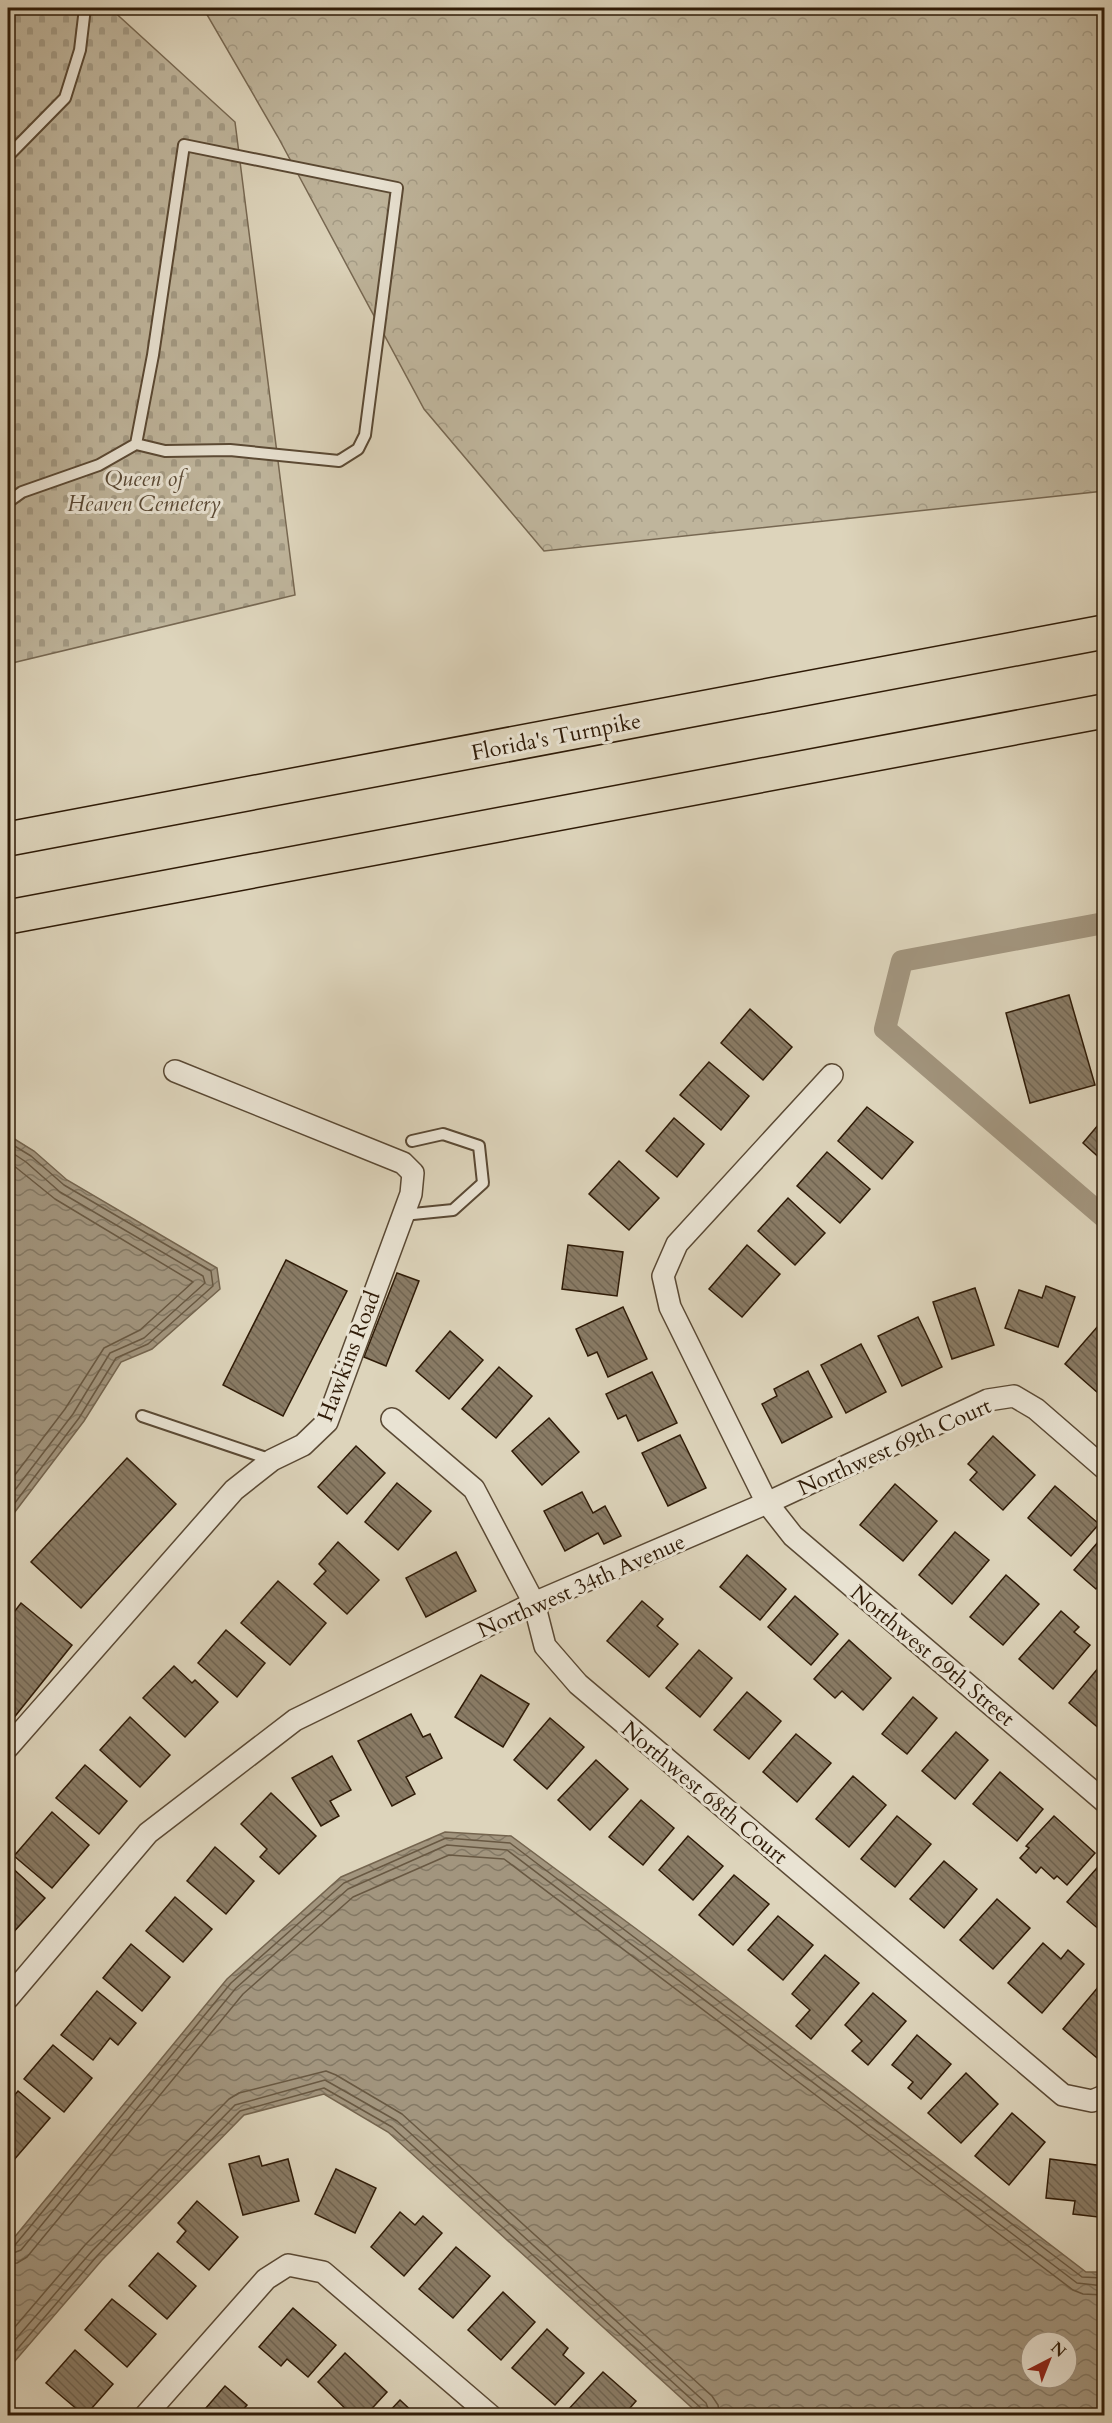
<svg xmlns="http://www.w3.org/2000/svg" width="1112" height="2423" font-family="Cardo,serif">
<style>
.forest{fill:url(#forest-crowns);stroke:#776852;stroke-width:1.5}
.cemetery{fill:url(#cemetery-stones);stroke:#776852;stroke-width:1.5}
.water{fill:url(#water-waves);stroke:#74644e;stroke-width:1.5;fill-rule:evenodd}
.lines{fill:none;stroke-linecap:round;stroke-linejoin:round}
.shore{stroke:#685842;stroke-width:1.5}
.canal{stroke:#a2957e;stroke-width:22}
.building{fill:url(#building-back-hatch);stroke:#2f1b07;stroke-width:1.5}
.lane-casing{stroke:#5a4934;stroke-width:14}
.street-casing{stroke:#5a4934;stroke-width:24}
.highway-casing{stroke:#2f1b07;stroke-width:36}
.lane{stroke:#e9e3d3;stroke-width:10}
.street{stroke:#e9e3d3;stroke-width:21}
.highway{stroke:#ddd4bb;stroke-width:33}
.labels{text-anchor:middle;stroke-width:6;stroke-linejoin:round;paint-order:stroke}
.park-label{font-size:22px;font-style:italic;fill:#5a4934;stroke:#e9e3d3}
.street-label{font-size:22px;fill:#2f1b07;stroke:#e9e3d3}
</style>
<defs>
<pattern id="forest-crowns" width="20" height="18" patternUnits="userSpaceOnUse" patternTransform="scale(1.5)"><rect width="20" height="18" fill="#bfb59c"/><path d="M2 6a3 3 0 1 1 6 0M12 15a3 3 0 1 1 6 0" fill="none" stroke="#a49b85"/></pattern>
<pattern id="cemetery-stones" width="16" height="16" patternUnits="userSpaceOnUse" patternTransform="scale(1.5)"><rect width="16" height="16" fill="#bfb59c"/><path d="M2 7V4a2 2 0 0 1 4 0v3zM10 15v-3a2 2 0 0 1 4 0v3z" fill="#a49b85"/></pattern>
<pattern id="water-waves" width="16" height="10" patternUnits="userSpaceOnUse" patternTransform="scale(1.5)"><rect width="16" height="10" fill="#a2957e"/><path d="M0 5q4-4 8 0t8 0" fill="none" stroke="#847965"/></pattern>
<pattern id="building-back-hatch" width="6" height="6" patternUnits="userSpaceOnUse" patternTransform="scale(1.5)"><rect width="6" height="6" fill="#897b65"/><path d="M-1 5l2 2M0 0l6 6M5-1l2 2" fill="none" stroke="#706451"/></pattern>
</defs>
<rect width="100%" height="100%" fill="#ddd4bb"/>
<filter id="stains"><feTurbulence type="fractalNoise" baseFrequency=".00333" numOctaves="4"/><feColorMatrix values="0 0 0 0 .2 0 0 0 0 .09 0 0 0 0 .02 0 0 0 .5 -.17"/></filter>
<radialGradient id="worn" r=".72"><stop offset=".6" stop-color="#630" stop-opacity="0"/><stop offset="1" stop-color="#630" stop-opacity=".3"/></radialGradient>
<path class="forest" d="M208 8H1104V491L544 551 424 409 278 137 206 13Z"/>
<path class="cemetery" d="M8 8H110L235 122 295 595 8 664Z"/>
<g class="water">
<path d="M8 1135 34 1151 67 1180 217 1268 220 1289 152 1349 121 1362 84 1421 8 1521Z"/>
<path d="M445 1832 511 1836 666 1951 1086 2272H1104V2415H700L388 2132 324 2094 244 2115 102 2260 8 2369V2245L227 1979 341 1877ZM1031 2342H1067V2378H1031Z"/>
</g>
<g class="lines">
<g class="shore">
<path d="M8 1142 31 1156 64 1185 211 1271 213 1286 148 1344 116 1358 79 1418 8 1512"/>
<path d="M8 1150 26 1162 60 1192 203 1276 205 1283 144 1338 110 1353 73 1414 8 1499"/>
<path d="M8 1161 55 1199 193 1282 140 1330 104 1348 65 1409 8 1484"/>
<path d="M8 2248 15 2245 231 1983 344 1883 446 1838 510 1843 1082 2277 1104 2278"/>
<path d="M8 2255 21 2250 236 1988 348 1889 447 1845 507 1850 1077 2283 1104 2286"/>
<path d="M8 2264 17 2263 27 2257 243 1994 353 1897 449 1855 504 1859 1073 2290 1083 2294 1104 2295"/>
<path d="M8 2335 85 2245 229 2099 239 2093 326 2071 336 2075 402 2114 712 2396 718 2405 720 2416"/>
<path d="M8 2348 92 2251 235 2105 325 2080 397 2121 706 2403 711 2416"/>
<path d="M8 2360 97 2256 240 2111 324 2088 392 2127 701 2408 703 2416"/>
</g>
<path class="canal" d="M1104 923 902 961 885 1029 1104 1217"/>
</g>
<g class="building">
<path d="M1069 995 1095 1085 1030 1103 1006 1013Z"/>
<path d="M750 1009 792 1047 763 1080 721 1043Z"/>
<path d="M709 1062 749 1096 721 1130 680 1095Z"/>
<path d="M867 1107 913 1142 882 1179 838 1141Z"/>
<path d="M674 1118 704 1144 677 1177 646 1151Z"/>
<path d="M1104 1118V1162L1083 1143Z"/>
<path d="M827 1152 870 1189 840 1223 797 1186Z"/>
<path d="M619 1161 659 1198 629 1230 589 1194Z"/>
<path d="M788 1198 825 1233 795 1265 758 1231Z"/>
<path d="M568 1245 623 1252 617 1296 562 1289Z"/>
<path d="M747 1245 780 1274 742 1317 709 1289Z"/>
<path d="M286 1260 347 1291 283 1416 223 1385Z"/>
<path d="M397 1273 419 1281 386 1366 364 1357Z"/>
<path d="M1046 1286 1075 1297 1058 1347 1005 1328 1019 1290 1042 1298Z"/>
<path d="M975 1288 994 1345 952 1359 933 1302Z"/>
<path d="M623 1307 647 1359 608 1377 597 1352 588 1356 576 1329Z"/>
<path d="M918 1317 942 1367 902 1386 878 1336Z"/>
<path d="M1098 1326 1104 1332V1386L1098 1393 1065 1364Z"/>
<path d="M450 1331 483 1360 449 1399 416 1371Z"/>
<path d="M861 1344 886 1392 846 1413 821 1365Z"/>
<path d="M499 1367 532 1396 496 1438 462 1409Z"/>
<path d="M808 1371 832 1417 782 1443 762 1404 777 1396 774 1389Z"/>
<path d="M652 1372 677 1423 638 1441 626 1415 618 1419 606 1394Z"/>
<path d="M549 1418 579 1452 542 1485 512 1451Z"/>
<path d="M680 1435 706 1488 668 1506 642 1453Z"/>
<path d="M993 1436 1035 1475 1003 1510 970 1480 977 1472 968 1464Z"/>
<path d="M356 1446 385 1473 347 1514 318 1487Z"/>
<path d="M127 1458 176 1504 81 1608 31 1562Z"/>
<path d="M397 1483 431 1511 398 1550 365 1522Z"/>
<path d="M895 1484 937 1521 903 1561 860 1525Z"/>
<path d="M1055 1486 1099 1524 1071 1556 1028 1518Z"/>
<path d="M582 1492 593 1513 605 1506 621 1536 604 1544 598 1533 565 1551 544 1511Z"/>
<path d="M955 1532 989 1560 952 1604 919 1575Z"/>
<path d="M1104 1535V1585L1102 1582 1096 1589 1074 1570Z"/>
<path d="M338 1542 379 1580 347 1614 314 1584 326 1571 319 1564Z"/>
<path d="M456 1552 476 1591 426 1617 406 1578Z"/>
<path d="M747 1555 786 1589 760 1620 720 1587Z"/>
<path d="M1006 1575 1039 1604 1003 1645 970 1617Z"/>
<path d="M278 1581 326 1623 290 1665 241 1623Z"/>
<path d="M795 1596 838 1634 811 1665 768 1627Z"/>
<path d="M642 1601 663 1619 657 1626 678 1644 649 1677 607 1641Z"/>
<path d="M21 1603 72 1645 8 1725V1620Z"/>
<path d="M1061 1611 1079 1627 1074 1632 1090 1645 1053 1689 1019 1659Z"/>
<path d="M226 1630 265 1663 237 1697 198 1663Z"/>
<path d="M849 1640 891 1678 863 1710 842 1691 835 1698 814 1679Z"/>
<path d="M699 1650 732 1678 700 1717 666 1688Z"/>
<path d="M1104 1661V1728L1102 1731 1069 1703Z"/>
<path d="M174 1666 192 1683 195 1680 218 1702 185 1737 143 1698Z"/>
<path d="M481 1675 529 1704 503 1747 455 1717Z"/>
<path d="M747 1692 781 1721 749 1759 714 1730Z"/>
<path d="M913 1697 937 1718 907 1754 882 1734Z"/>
<path d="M411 1714 423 1737 430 1734 442 1758 406 1777 415 1794 392 1806 358 1741Z"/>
<path d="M130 1717 170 1755 140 1787 100 1750Z"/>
<path d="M550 1718 584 1747 547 1789 514 1760Z"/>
<path d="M956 1732 988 1760 955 1799 922 1771Z"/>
<path d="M796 1734 831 1763 797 1802 763 1772Z"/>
<path d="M332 1756 351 1790 330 1801 339 1816 321 1826 292 1778Z"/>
<path d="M596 1760 628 1789 590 1830 558 1800Z"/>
<path d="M85 1765 127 1801 99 1834 56 1798Z"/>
<path d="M1000 1772 1043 1809 1017 1841 973 1804Z"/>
<path d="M853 1776 886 1805 849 1847 816 1819Z"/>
<path d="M271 1793 316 1836 279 1874 260 1857 267 1849 241 1824Z"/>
<path d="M641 1800 674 1828 643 1865 609 1837Z"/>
<path d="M52 1812 89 1845 52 1888 14 1856Z"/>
<path d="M897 1816 931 1844 895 1887 861 1859Z"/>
<path d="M1054 1816 1095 1853 1067 1885 1057 1876 1054 1879 1041 1867 1036 1873 1020 1858 1029 1848 1026 1846Z"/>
<path d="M688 1836 723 1866 693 1900 659 1870Z"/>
<path d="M215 1847 254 1881 226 1914 187 1881Z"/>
<path d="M1104 1860V1929L1102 1932 1067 1902Z"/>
<path d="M944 1861 977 1889 944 1928 910 1899Z"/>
<path d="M8 1864 45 1898 8 1938Z"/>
<path d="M734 1875 769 1904 733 1945 699 1915Z"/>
<path d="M175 1897 212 1929 183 1962 146 1931Z"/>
<path d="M997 1899 1030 1928 993 1969 960 1940Z"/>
<path d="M778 1916 813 1945 783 1980 748 1950Z"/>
<path d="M1043 1943 1061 1959 1068 1950 1084 1964 1042 2013 1008 1983Z"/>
<path d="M131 1944 170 1977 142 2011 103 1978Z"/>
<path d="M825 1955 859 1983 811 2039 796 2026 810 2010 792 1994Z"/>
<path d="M1099 1986 1104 1991V2048L1097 2058 1063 2029Z"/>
<path d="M97 1991 136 2023 118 2045 110 2038 93 2060 61 2035Z"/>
<path d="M873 1993 906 2021 868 2065 852 2051 862 2041 845 2025Z"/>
<path d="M917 2035 951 2064 921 2099 908 2088 913 2082 892 2065Z"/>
<path d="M53 2045 92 2078 64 2112 24 2079Z"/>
<path d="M966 2073 998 2104 961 2143 928 2113Z"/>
<path d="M18 2091 50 2118 13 2161 8 2157V2103Z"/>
<path d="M1012 2113 1045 2142 1009 2185 975 2156Z"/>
<path d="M259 2156 262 2166 288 2159 299 2201 243 2215 229 2164Z"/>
<path d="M1050 2159 1104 2166 1098 2217 1073 2214 1075 2201 1046 2198Z"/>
<path d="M336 2169 376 2188 355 2233 315 2214Z"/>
<path d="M8 2182 13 2188 8 2194Z"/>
<path d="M197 2201 238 2237 209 2270 177 2242 186 2231 178 2223Z"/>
<path d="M400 2212 415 2225 423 2216 442 2233 404 2276 371 2247Z"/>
<path d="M456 2247 490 2276 453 2318 419 2289Z"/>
<path d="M158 2253 196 2286 167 2319 129 2286Z"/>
<path d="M503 2292 535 2322 501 2360 468 2330Z"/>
<path d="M112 2299 156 2334 127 2367 85 2330Z"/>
<path d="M293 2308 336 2345 308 2377 287 2359 281 2366 259 2347Z"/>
<path d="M547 2329 568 2348 563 2355 584 2373 555 2405 512 2368Z"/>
<path d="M75 2350 113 2384 85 2416 46 2383Z"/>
<path d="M345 2353 387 2392 365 2416H353L318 2382Z"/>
<path d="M603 2372 636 2401 623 2416H567L565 2413Z"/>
<path d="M225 2386 247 2405 241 2412 245 2416H199Z"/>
<path d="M400 2400 417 2416H385Z"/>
</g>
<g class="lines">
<defs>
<g id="lane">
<path d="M8 156 65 98 80 50 85 8"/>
<path d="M8 502 22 492 99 465 136 444 165 451 230 450 339 461 358 449 365 435 397 188 184 145 153 355 136 444"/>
<path d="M403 1215 453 1210 483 1183 479 1146 443 1134 412 1141"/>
<path d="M142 1416 272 1460"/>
</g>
<g id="street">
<path d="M832 1075 677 1244 663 1276 670 1307 767 1503 793 1536 1104 1801"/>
<path d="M392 1419 474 1489 534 1603 545 1646 578 1684 1063 2095 1092 2101 1104 2096"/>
<path d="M8 1747 234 1490 272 1460 303 1445 327 1422 411 1194 413 1173 403 1163 175 1071"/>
<path d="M8 1998 148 1833 295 1720 534 1603 767 1503 988 1400 1014 1396 1036 1409 1104 1468"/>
<path d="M145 2416 266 2279 288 2265 323 2272 491 2416"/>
</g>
<g id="highway">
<path d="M8 839 1104 632"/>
<path d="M8 917 1104 711"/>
</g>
</defs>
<use href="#lane" class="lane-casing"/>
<use href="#street" class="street-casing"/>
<use href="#highway" class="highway-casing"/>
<use href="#lane" class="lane"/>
<use href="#street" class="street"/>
<use href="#highway" class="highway"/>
</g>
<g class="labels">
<g class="park-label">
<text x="144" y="486">Queen of<tspan x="144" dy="25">Heaven Cemetery</tspan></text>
</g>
<g class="street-label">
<text transform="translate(556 736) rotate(-11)" y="8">Florida's Turnpike</text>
<text transform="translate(348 1356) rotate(-69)" y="8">Hawkins Road</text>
<text transform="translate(894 1446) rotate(-24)" y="8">Northwest 69th Court</text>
<text transform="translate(581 1585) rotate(-24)" y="8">Northwest 34th Avenue</text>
<text transform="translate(933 1655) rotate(40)" y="8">Northwest 69th Street</text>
<text transform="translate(705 1792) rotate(40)" y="8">Northwest 68th Court</text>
</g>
</g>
<rect width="1112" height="2423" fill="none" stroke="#ddd4bb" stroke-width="30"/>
<rect x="9" y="9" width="1094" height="2405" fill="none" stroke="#2f1b07" stroke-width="3"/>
<rect x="15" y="15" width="1082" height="2393" fill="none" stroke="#2f1b07" stroke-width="1.5"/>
<g transform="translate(1049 2360) rotate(42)"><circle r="28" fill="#e9e3d3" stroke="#9f9381" stroke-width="1.5"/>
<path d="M0-4.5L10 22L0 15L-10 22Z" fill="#8f2418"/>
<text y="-9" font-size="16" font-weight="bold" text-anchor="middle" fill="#2f1b07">N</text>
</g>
<rect width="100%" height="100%" filter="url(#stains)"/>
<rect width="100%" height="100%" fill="url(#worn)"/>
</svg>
